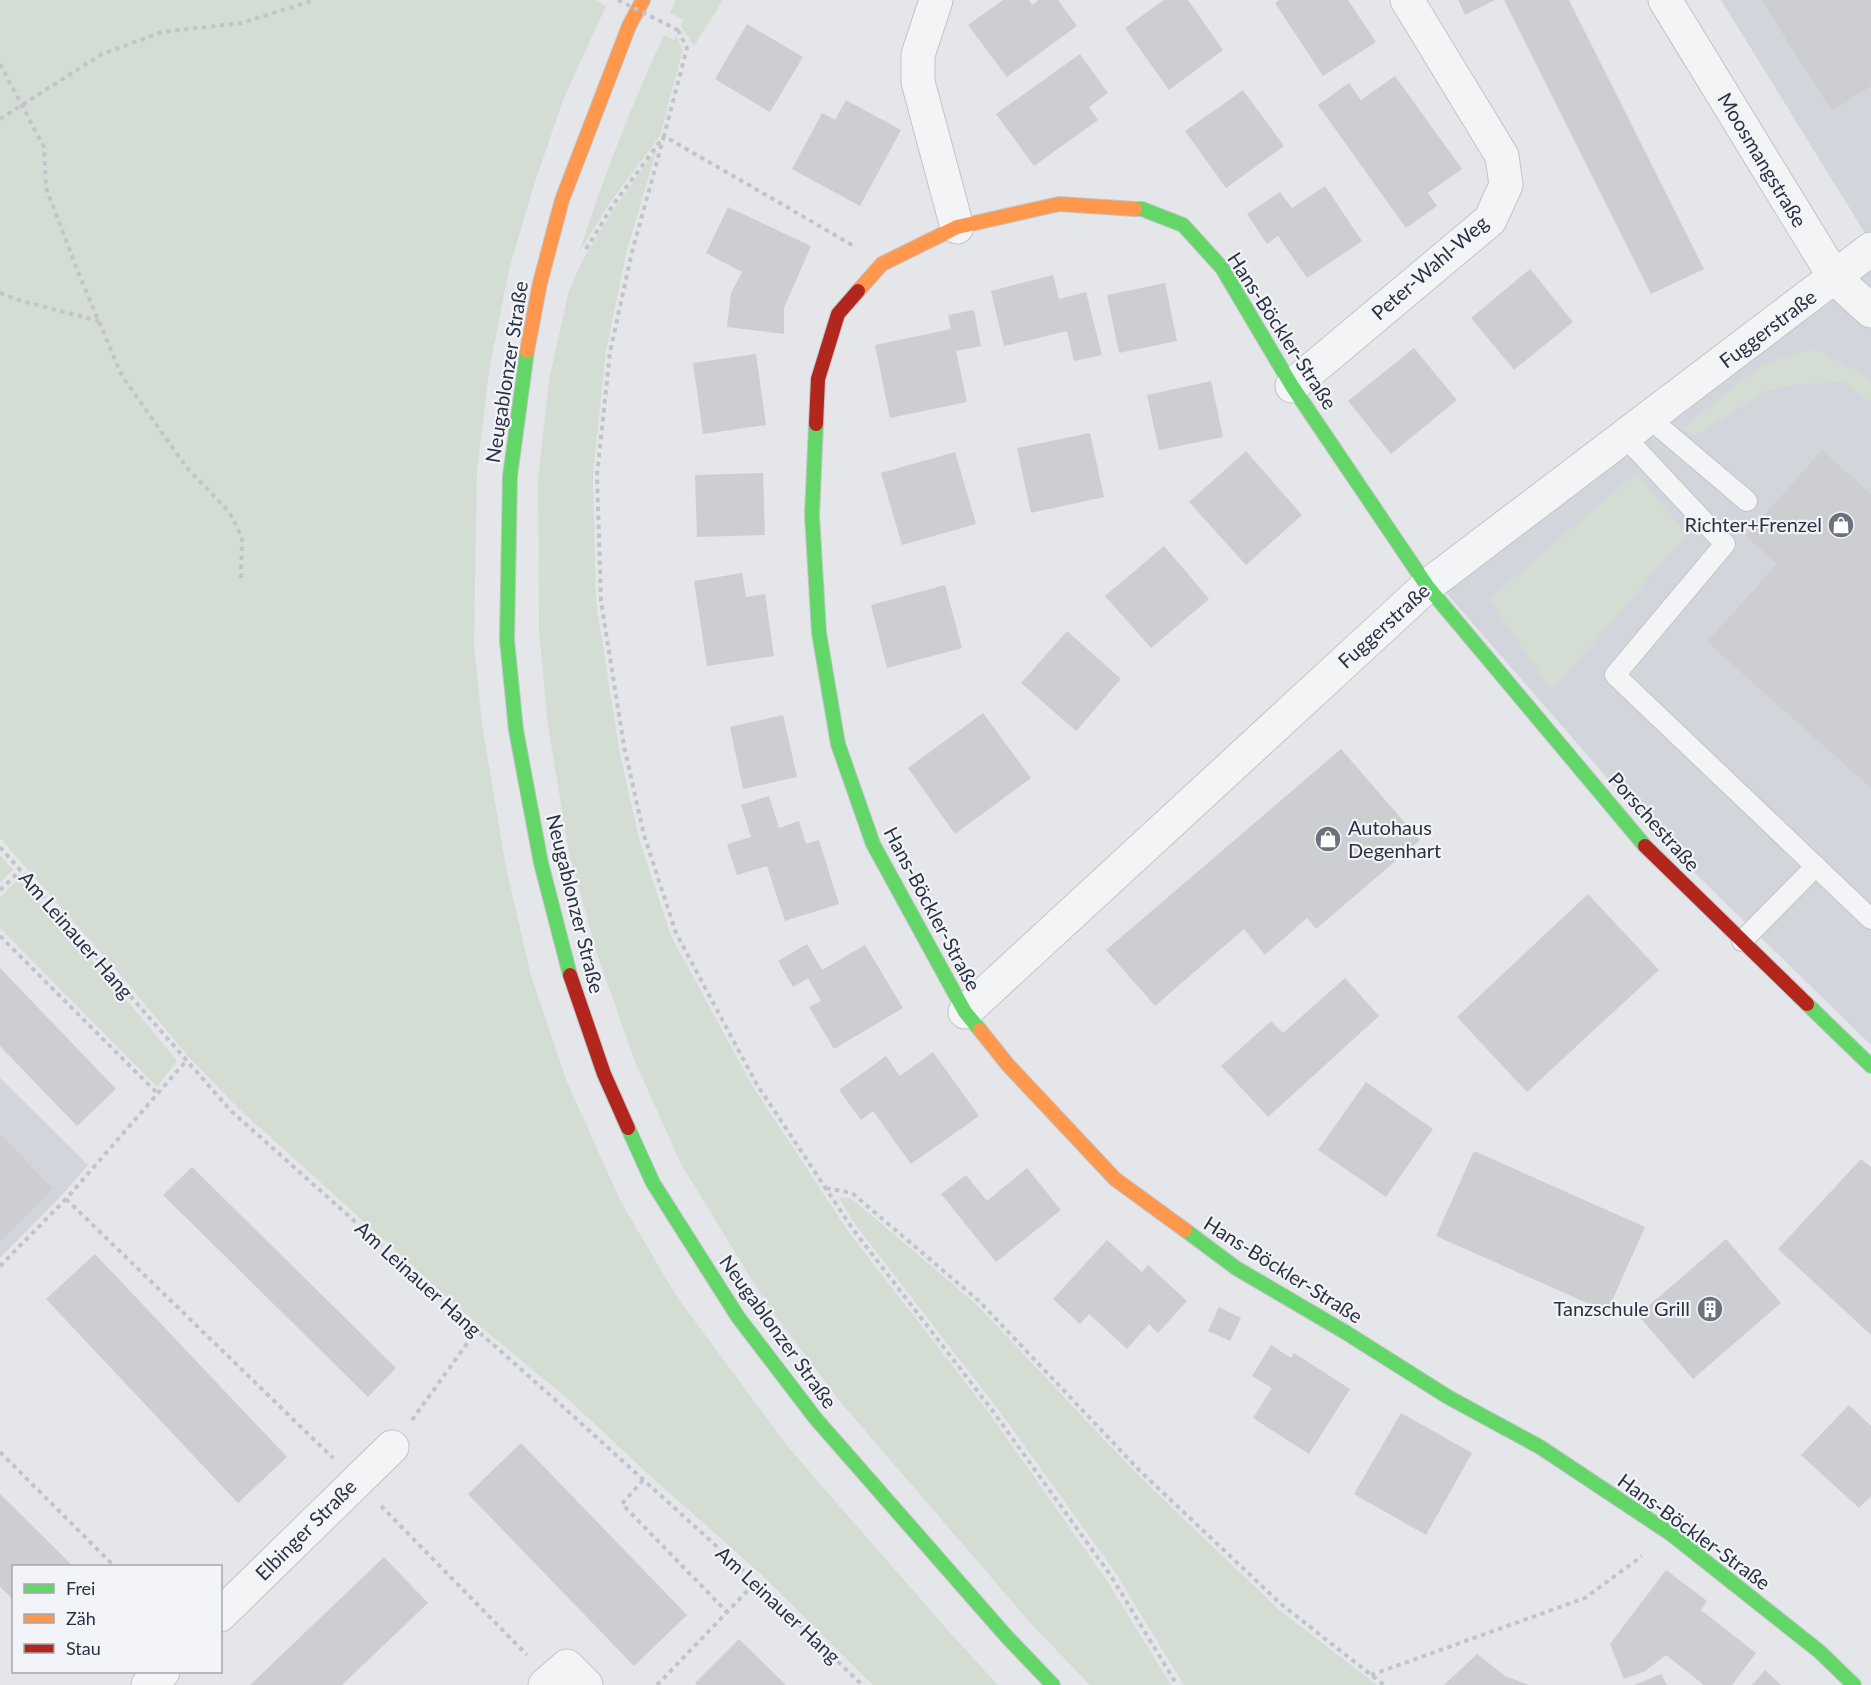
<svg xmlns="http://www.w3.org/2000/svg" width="1871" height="1685" font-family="Lato,sans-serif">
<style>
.built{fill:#d2d5dc}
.green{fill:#d4ddd4}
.building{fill:#cdced1}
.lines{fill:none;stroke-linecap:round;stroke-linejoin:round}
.lane-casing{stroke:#c2c4c7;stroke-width:22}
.street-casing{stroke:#c2c4c7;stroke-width:35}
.fast-casing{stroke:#c2c4c7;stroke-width:16}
.slow-casing{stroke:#c2c4c7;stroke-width:16}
.jam-casing{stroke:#c2c4c7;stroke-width:16}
.path{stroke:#c3c4c9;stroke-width:4;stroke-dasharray:4.5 4.5;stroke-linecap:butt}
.lane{stroke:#f3f4f6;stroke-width:20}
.street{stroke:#f3f4f6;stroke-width:33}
.fast{stroke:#63d668;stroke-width:14}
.slow{stroke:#ff974d;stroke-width:14}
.jam{stroke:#b3261e;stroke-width:14}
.path-bridge{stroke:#c3c4c9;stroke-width:4;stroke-dasharray:4.5 4.5;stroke-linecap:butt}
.labels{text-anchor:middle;stroke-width:4.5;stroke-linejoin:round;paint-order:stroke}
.street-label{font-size:20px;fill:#2a3243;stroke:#f2f4f8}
.poi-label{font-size:20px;fill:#2a3243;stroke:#f2f4f8;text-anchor:end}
</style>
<rect width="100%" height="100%" fill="#e4e6e9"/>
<g class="built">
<path d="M1721 0H1871V243Z"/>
<path d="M1871 263V1045L1662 841 1442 588Z"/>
<path d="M0 1078 88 1165 62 1195 0 1258Z"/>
</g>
<g class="green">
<path d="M0 0H595L606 6 563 100 533 188 509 270 489 371 477 472 474 643 482 725 506 867 531 976 567 1082 621 1202 677 1297 789 1448 943 1625 998 1685H873L763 1576 648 1474 568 1399 476 1323 237 1107 188 1056 118 972 0 838Z"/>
<path d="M676 0H723L694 46 681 26 684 20 670 13Z"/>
<path d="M664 35 674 40 676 35 683 50 660 136 609 204 579 253C603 178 631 106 664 35Z"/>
<path d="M657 149 627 250 606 351 593 475 596 602 619 749 639 839 671 936 753 1087 850 1234 990 1414 1107 1581 1171 1685H1090L1033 1626 843 1405 766 1303 681 1164 634 1059 597 954 569 853 548 726 539 631 538 479 549 380 569 290 583 259 615 207Z"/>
<path d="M1814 348 1858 372 1871 382V403L1844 382 1800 384 1766 391 1695 436 1682 429 1763 364Z"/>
<path d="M1636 473 1687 534 1552 691 1489 599Z"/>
<path d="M0 855 13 870 0 883Z"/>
<path d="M18 879 111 981 177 1061 157 1087 0 928V898Z"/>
<path d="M839 1198H851L976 1304 1137 1474 1278 1609 1377 1685H1184L1115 1572 1001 1413 857 1227Z"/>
</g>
<g class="building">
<path d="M1003 0H1029L1032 5 1039 0H1058L1077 26 1007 77 968 25Z"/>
<path d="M1164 0H1188L1223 50 1169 90 1125 28Z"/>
<path d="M1279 0H1348L1376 42 1323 76 1275 3Z"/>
<path d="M1458 0H1495L1465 15Z"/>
<path d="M1504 0H1569L1704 269 1651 294Z"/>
<path d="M1761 0H1871V86L1832 111Z"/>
<path d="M747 24 803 57 770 112 715 79Z"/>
<path d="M1080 54 1108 93 1089 107 1098 120 1034 166 996 114Z"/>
<path d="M1395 76 1462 169 1428 193 1437 206 1406 228 1318 105 1349 83 1361 100Z"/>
<path d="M1243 90 1284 146 1226 188 1185 131Z"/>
<path d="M846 100 901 130 860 206 792 169 822 113 835 120Z"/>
<path d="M1325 186 1362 241 1307 278 1278 236 1267 244 1247 214 1280 192 1292 208Z"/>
<path d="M728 207 811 246 784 308V334L727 327 731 293 742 272 706 253Z"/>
<path d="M1530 269 1573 322 1514 370 1471 318Z"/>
<path d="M1053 275 1059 299 1086 292 1102 355 1074 361 1067 331 1004 346 991 291Z"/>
<path d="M1165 283 1177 341 1119 353 1107 295Z"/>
<path d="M974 310 981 346 956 351 967 402 890 418 875 345 951 329 948 315Z"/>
<path d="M1414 348 1457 400 1391 454 1348 401Z"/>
<path d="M756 354 766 425 703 434 693 363Z"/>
<path d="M1211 381 1223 437 1159 450 1147 395Z"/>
<path d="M1090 433 1104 497 1031 513 1017 448Z"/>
<path d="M1822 450 1871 494V788L1707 642 1777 564 1746 536Z"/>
<path d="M1246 451 1302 515 1246 565 1189 502Z"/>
<path d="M955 452 976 524 902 545 881 473Z"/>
<path d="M763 473 765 535 697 537 695 475Z"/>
<path d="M1164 546 1209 599 1151 648 1105 596Z"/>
<path d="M742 573 746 597 765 594 774 656 707 666 694 581Z"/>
<path d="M945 585 962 648 887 668 871 605Z"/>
<path d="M1067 631 1121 679 1076 731 1021 683Z"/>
<path d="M983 713 1031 778 955 834 908 768Z"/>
<path d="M783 715 797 777 743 789 730 727Z"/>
<path d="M1341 749 1420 840 1316 929 1307 918 1265 955 1244 929 1155 1006 1106 950Z"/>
<path d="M769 796 779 828 799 821 806 844 819 840 839 904 785 921 767 866 737 875 727 844 751 837 741 805Z"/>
<path d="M1588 894 1659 970 1527 1092 1457 1017Z"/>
<path d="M807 944 822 970 865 945 903 1008 834 1049 809 1007 821 1001 808 978 793 987 778 961Z"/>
<path d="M0 968 116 1089 77 1126 0 1046Z"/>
<path d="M1345 978 1379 1016 1268 1117 1221 1066 1271 1021 1283 1033Z"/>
<path d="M933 1052 979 1116 911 1164 873 1111 861 1120 839 1090 886 1056 900 1076Z"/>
<path d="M1366 1082 1433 1129 1386 1197 1318 1150Z"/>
<path d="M0 1134 53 1189 0 1241Z"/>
<path d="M1474 1151 1645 1227 1607 1312 1436 1236Z"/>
<path d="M1861 1159 1871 1167V1335L1778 1249Z"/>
<path d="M192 1167 396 1368 368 1397 163 1195Z"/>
<path d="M1027 1168 1061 1210 996 1262 941 1194 966 1175 987 1201Z"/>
<path d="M1726 1239 1781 1303 1693 1379 1638 1315Z"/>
<path d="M1107 1240 1142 1272 1148 1265 1187 1301 1158 1333 1149 1324 1127 1349 1089 1314 1080 1324 1053 1299Z"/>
<path d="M95 1254 287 1457 238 1503 46 1299Z"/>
<path d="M1219 1307 1241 1318 1230 1341 1208 1331Z"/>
<path d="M1271 1345 1291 1358 1294 1353 1350 1389 1309 1454 1253 1418 1272 1388 1252 1376Z"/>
<path d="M1849 1405 1871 1426V1496L1859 1508 1801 1455Z"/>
<path d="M1401 1413 1472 1453 1426 1535 1354 1494Z"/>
<path d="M521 1443 687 1615 634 1666 468 1494Z"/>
<path d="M0 1494 73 1566H14V1600L0 1587Z"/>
<path d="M384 1557 428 1603 342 1685H250Z"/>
<path d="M1666 1570 1707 1601 1701 1610 1756 1653 1732 1685H1704L1666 1655 1645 1671 1624 1679 1610 1644Z"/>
<path d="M739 1639 786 1685H697L695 1683Z"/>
<path d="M1477 1654 1505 1676 1529 1685H1444Z"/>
<path d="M1765 1670 1781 1685H1752Z"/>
<path d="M1661 1674 1667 1685H1634Z"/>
</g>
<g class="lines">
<defs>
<g id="lane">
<path d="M1649 418 1747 501"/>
<path d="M1625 437 1725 544 1615 675 1871 919"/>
<path d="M1742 941 1816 866"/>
</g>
<g id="street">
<path d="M936 0 918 55V82L957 227"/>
<path d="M1665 0 1835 278 1871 311"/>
<path d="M1292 386 1490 220 1506 185 1502 156 1407 0"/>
<path d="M965 1012 1427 586 1871 249"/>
<path d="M220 1615 392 1447"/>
<path d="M148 1685 163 1672"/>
<path d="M545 1685 567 1666 586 1685"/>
</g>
<g id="fast">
<path d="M1135 209H1142L1183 225 1222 268 1292 386 1427 586 1645 846"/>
<path d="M527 351 510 476 507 640 516 730 541 863 570 975"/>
<path d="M816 424 812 515 819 633 838 744 873 844 965 1012 980 1030"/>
<path d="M1807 1004 1871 1066"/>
<path d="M628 1128 653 1183 738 1317 816 1419 1007 1637 1053 1685"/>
<path d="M1185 1230 1236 1268 1345 1332 1448 1397 1540 1447 1671 1534 1820 1652 1854 1685"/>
</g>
<g id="slow">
<path d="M858 291 882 264 957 227 1059 204 1135 209"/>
<path d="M527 351 540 283 562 200 629 26 643 0"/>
<path d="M980 1030 1008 1065 1115 1179 1185 1230"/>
</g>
<g id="jam">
<path d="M816 424 818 379 838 314 858 291"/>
<path d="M1645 846 1807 1004"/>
<path d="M570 975 604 1074 628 1128"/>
</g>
</defs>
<use href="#lane" class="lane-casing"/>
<use href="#street" class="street-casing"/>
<use href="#fast" class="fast-casing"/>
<use href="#slow" class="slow-casing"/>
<use href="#jam" class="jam-casing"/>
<g class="path">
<path d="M678 30 687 48 664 136 854 246"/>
<path d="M0 64 44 147 46 188 80 277 122 376 187 468 230 513 242 538 241 580"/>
<path d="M0 119 102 54 162 32 241 23 315 0"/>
<path d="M664 136 632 252 610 352 597 475 601 601 624 746 644 835 676 933 756 1083 852 1228 992 1410 1111 1576 1177 1685"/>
<path d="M586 249 613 205 662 139"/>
<path d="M0 293 22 301 99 321"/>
<path d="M0 847 231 1111 561 1405 756 1582 862 1685"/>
<path d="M0 890 20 871"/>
<path d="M0 936 157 1093"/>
<path d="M826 1188 852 1193 979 1301 1140 1471 1281 1604 1384 1685"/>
<path d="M66 1199 333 1458"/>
<path d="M0 1266 66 1199 186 1061"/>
<path d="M412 1420 476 1331"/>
<path d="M0 1452 114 1566"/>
<path d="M643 1480 622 1504 726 1611"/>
<path d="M381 1506 527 1655"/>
<path d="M1371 1675 1585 1598 1642 1556"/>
<path d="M657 1685 756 1582"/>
</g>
<use href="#lane" class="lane"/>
<use href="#street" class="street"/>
<use href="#fast" class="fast"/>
<use href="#slow" class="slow"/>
<use href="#jam" class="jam"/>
<path class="path-bridge" d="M618 0 678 30"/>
</g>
<defs>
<symbol id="shop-disc" viewBox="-11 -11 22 22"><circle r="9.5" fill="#6b717d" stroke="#f2f4f8"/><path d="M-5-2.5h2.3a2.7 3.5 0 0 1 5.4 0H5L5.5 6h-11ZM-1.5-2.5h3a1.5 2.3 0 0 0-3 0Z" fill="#fff"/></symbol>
<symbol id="building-disc" viewBox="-11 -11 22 22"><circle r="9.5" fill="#6b717d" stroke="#f2f4f8"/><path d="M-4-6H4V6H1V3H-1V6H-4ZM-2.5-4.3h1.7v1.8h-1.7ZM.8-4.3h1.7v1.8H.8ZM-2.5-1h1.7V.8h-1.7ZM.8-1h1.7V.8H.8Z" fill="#fff"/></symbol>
</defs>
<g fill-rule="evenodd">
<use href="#shop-disc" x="1826" y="510" width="30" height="30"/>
<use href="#shop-disc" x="1313" y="824" width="30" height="30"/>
<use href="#building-disc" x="1695" y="1294" width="30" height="30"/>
</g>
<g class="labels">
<g class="street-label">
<text transform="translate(1762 160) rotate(59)" y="7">Moosmangstraße</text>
<text transform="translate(1430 268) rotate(-41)" y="7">Peter-Wahl-Weg</text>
<text transform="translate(1768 329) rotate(-37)" y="7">Fuggerstraße</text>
<text transform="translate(1282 331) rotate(57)" y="7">Hans-Böckler-Straße</text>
<text transform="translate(507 372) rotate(-81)" y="7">Neugablonzer Straße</text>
<text transform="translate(1384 626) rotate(-42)" y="7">Fuggerstraße</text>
<text transform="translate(1654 822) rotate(48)" y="7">Porschestraße</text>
<text transform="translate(575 904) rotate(76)" y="7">Neugablonzer Straße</text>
<text transform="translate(932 909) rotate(62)" y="7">Hans-Böckler-Straße</text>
<text transform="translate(76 935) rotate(49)" y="7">Am Leinauer Hang</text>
<text transform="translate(1283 1270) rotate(32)" y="7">Hans-Böckler-Straße</text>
<text transform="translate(418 1279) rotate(42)" y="7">Am Leinauer Hang</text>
<text transform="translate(778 1332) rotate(54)" y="7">Neugablonzer Straße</text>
<text transform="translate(306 1530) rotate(-45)" y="7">Elbinger Straße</text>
<text transform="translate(1694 1532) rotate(36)" y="7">Hans-Böckler-Straße</text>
<text transform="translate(778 1605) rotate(43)" y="7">Am Leinauer Hang</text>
</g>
<g class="poi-label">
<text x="1822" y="532">Richter+Frenzel</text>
<text x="1348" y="835" text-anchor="start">Autohaus<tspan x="1348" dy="23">Degenhart</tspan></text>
<text x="1690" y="1316">Tanzschule Grill</text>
</g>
</g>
<rect x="12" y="1565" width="210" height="108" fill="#f2f4f8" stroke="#a2a6b0" stroke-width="1.5"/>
<rect x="24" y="1584" width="30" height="9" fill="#63d668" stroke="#a2a6b0" stroke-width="1.5"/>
<text x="66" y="1595" font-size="18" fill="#2a3243">Frei</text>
<rect x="24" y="1614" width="30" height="9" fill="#ff974d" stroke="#a2a6b0" stroke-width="1.5"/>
<text x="66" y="1625" font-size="18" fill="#2a3243">Zäh</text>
<rect x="24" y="1644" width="30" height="9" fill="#b3261e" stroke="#a2a6b0" stroke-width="1.5"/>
<text x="66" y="1655" font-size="18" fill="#2a3243">Stau</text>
</svg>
